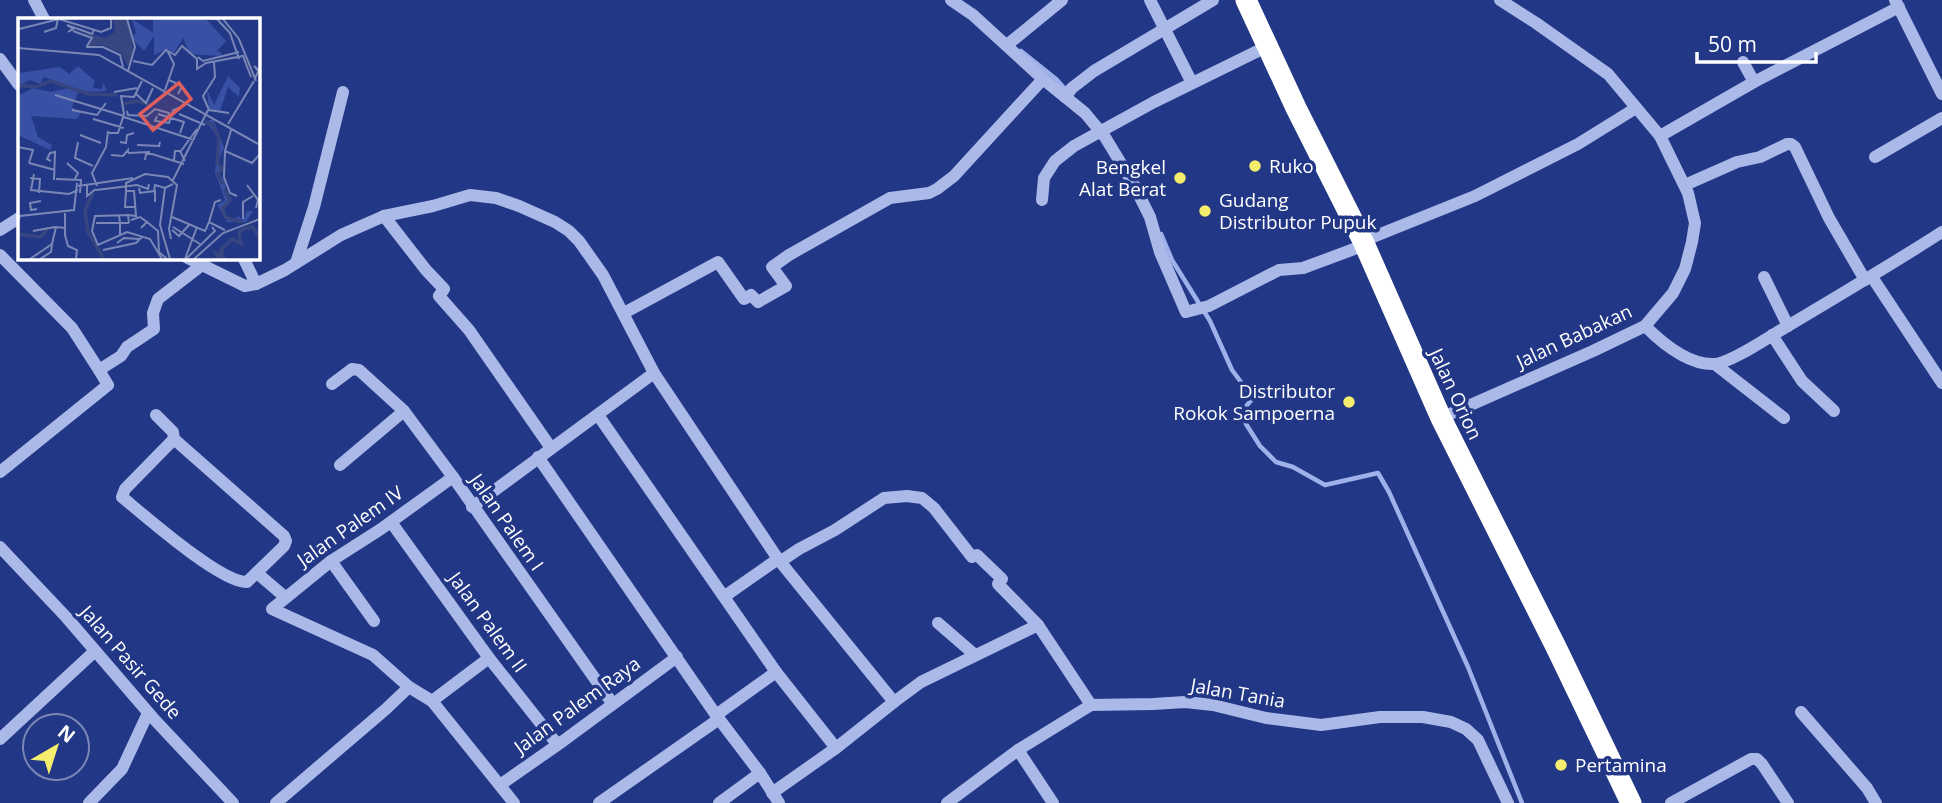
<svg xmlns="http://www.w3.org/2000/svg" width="1942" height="803" font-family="'Open Sans',sans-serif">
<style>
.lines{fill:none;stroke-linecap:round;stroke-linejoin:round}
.stream{stroke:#9fb1ea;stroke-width:4.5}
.minor{stroke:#abb9e9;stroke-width:12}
.highway{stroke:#fff;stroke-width:21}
.poi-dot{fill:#f5ed6d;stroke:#223785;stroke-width:2.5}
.labels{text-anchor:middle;stroke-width:7;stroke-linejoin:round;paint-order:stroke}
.poi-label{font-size:19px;fill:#fff;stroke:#223785;text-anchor:start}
.street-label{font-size:19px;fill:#fff;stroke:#223785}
.inset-river{fill:none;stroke:#374681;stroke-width:3.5}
.inset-road{fill:none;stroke:#7a87b6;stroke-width:2}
.view{fill:#e05e5e;fill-opacity:0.15;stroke:#e05e5e;stroke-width:3.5}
.inset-edge{fill:none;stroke:#fff;stroke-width:3.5}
</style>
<rect width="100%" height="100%" fill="#223785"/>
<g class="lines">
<g class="stream">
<path d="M1021 51 1056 79 1067 91"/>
<path d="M1161 234 1172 260 1210 321 1232 370 1253 398 1243 410 1246 424 1260 446 1276 462 1293 467 1325 485 1378 473 1389 492 1468 667 1522 803"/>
</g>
<g class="minor">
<path d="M34 0 44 19"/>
<path d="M951 0 973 15 1043 79 1085 113 1105 137 1134 185 1150 217 1160 252 1186 312 1209 306 1279 270 1303 268 1365 245"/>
<path d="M1150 0 1192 83"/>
<path d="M1895 0 1942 94"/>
<path d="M1007 45 1062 0"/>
<path d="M0 59 19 85"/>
<path d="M1743 62 1754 82"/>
<path d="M1065 97 1072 88 1094 71 1213 0"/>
<path d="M1660 136 1754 82 1899 7"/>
<path d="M1875 157 1942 118"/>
<path d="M1685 185 1737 162 1760 157 1787 144H1791L1795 147 1829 218 1865 280"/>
<path d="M1042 200 1044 178 1055 161 1074 146 1154 102 1268 46"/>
<path d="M384 216 426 270 444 289 439 296 469 330 551 448"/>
<path d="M0 230 19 218"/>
<path d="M1363 241 1475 196 1578 144 1636 108"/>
<path d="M0 255 72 328 99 370"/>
<path d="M186 257 245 286 256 284 285 270 341 235 384 216 433 206 470 195 496 198 519 206 555 222 569 231 579 241 603 275 654 373 778 559 894 702 836 748 772 793"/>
<path d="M243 257 256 284"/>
<path d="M296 263 314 207 343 92"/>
<path d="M1764 277 1788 326"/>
<path d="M1872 277 1942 383"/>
<path d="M624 313 718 262 744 299 751 295 758 302 786 286 772 267 789 255 890 198 929 193 937 189 954 176 1043 79"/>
<path d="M1645 326C1663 344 1688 365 1714 364 1729 364 1767 338 1781 330 1835 298 1889 266 1942 232"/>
<path d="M1772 335 1802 381 1834 411"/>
<path d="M1716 365 1784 418"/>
<path d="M332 384 352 369 359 370 404 411 453 477 612 703"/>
<path d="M156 415 173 432 174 439 284 536 286 541 284 546 247 582C221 583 145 516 122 497L125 489 174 439"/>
<path d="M598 415 776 672 836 748"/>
<path d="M1441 418 1593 351 1645 326 1673 293 1685 269 1692 242 1695 223 1688 193 1660 136 1608 74 1536 23 1500 0"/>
<path d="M538 457 716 715 760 773 779 803"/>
<path d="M340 465 404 411"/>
<path d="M0 472 108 385 99 370 121 356 127 347 154 329 153 313 158 299 202 265"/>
<path d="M453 477 381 529 331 561 272 609 373 655 409 687 432 701 514 803"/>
<path d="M472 507 654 373"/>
<path d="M391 522 489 658 557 744"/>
<path d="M0 547 67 618 153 718 233 803"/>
<path d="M331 561 374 621"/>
<path d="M257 573 285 597"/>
<path d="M725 596 778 559H784L799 549 835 530 884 498 907 496 922 498 934 508 972 557 977 555 1002 579 998 584 1038 625 1091 705"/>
<path d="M938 623 975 655"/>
<path d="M432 701 489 658"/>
<path d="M894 702 921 682 1038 625"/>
<path d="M1801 712 1867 788 1876 803"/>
<path d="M716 715 776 672"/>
<path d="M0 739 95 651"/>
<path d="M1018 750 1053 803"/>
<path d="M500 785 563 741 677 657"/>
<path d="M89 803 122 769 148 713"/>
<path d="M276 803 386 709 409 687"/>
<path d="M599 803 719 719"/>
<path d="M719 803 760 773"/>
<path d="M947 803 1018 750 1091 705 1153 704 1185 702 1213 705 1266 718 1321 725 1380 717H1423L1451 722 1466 729 1478 740 1508 803"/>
<path d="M1671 803 1751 759H1757L1762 764 1788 803"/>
</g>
<path class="highway" d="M1246 0 1296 108 1363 241 1441 418 1556 647 1631 803"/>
</g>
<g class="poi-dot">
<circle cx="1255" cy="166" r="7"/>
<circle cx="1180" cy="178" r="7"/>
<circle cx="1205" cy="211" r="7"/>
<circle cx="1349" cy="402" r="7"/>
<circle cx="1561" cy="765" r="7"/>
</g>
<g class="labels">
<g class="poi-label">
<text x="1269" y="173">Ruko</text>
<text x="1166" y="174" text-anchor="end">Bengkel<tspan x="1166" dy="22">Alat Berat</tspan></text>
<text x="1219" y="207">Gudang<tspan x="1219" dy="22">Distributor Pupuk</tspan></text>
<text x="1335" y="398" text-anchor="end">Distributor<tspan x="1335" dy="22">Rokok Sampoerna</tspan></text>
<text x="1575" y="772">Pertamina</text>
</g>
<g class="street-label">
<text transform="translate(1574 336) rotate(-25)" y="7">Jalan Babakan</text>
<text transform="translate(1456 394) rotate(65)" y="7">Jalan Orion</text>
<text transform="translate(507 522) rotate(55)" y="7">Jalan Palem I</text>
<text transform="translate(350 526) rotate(-35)" y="7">Jalan Palem IV</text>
<text transform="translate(488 622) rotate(54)" y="7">Jalan Palem II</text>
<text transform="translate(131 662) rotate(49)" y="7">Jalan Pasir Gede</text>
<text transform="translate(1238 693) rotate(10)" y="7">Jalan Tania</text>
<text transform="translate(577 705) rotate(-36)" y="7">Jalan Palem Raya</text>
</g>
</g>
<g transform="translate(18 18)">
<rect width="242" height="242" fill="#223785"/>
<path d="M114 1 135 15V1H188L208 23 199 33 204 35 202 38 172 36 165 20 156 35 150 31 136 37V18L126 33 113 19 118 15ZM60 48 77 63 75 70 84 71 85 64 89 73 65 74 26 59 22 66 12 62 0 68 1 55 42 49 51 56ZM210 58 222 70 221 79 210 69 202 93 191 91 189 72 196 87ZM55 69 60 75 54 89 63 95 59 101 13 98 20 119 34 127 32 132 0 117V78L15 70 33 74ZM195 101 206 129 200 144 206 152 201 156 207 162 208 176 214 180 206 192 211 201 217 202 220 198 225 202 229 193H235L228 204H209L199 187 207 182 197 154 201 120 188 104Z" fill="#3851a4"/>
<path d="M95 1H108L112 11 115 31 111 51 103 35 85 27 69 28 75 21 68 15 87 20 97 14Z" fill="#374681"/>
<path class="inset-river" d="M0 67 17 69 33 63 70 76 99 77M105 86 119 83 133 87M187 104 194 106 201 120 199 145 205 151 199 156 205 166M206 171 212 182 204 191 208 200 225 204M75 175 67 192 70 214 86 241M0 216 23 219 29 211M201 241 198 235 205 238 203 232 214 221 223 226 221 214 228 210 235 209 242 221"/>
<path class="inset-road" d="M109 1 117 29 110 53M192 1H199L212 15 221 41M205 1 221 21 238 63M55 13 74 20 69 28M26 14 38 10 40 1M50 14 55 11 49 7 74 16 76 12M0 17 1 11 41 1 83 14 93 10V1M68 29H85L102 37 105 49M0 30 81 37 242 127M180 39 185 43 221 34M115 43 134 47 148 32 157 37 164 28 179 41V51L188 45 225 38 233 59M196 44 197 59 185 78 191 92 211 95M237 60 241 52 236 48 240 53M151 62 164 68 160 76M147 72 156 46 149 32M96 74 119 70M117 75 128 85 135 70M37 77 106 98M54 92 79 97 88 85M109 93 110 97 129 98 137 91 151 95 150 99M140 96 166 104 162 115M161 96 187 107M139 98 137 103 151 105 155 92 166 88M106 99 176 122M75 101 106 110M210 106 236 63M213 112 207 133 234 145 242 136M91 115H100L106 96 103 78 116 79 124 63M65 118 62 117 83 125M60 124 57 140 75 148M102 124 108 125 109 117 116 115M119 127 141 128 142 124M0 129 15 132 11 145M163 133 179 111M207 133 206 159 212 175 219 178M110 135 132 134M93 137 105 138 110 132V135M127 142 128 136H134L166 146M156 142 157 133H162L167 143M33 143 29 141 32 135 37 134 36 162M11 145 37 152M49 145 60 155 57 161M16 156 13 172 51 176 60 172M12 160 22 161 21 175M38 161 63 162 62 175M155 162 190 92M69 167V178L78 171M229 167 240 182 238 190M60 168 115 160M79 168 74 155 88 129 90 113M121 170 122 175 137 173V184M147 170 142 207 152 241M78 172 119 167 130 171 131 166M108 173 107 189H117M136 173 137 167 147 170 155 166M19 191 13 192 12 185 23 183M47 195V217L50 228 59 232 58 241M110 197 77 198 74 213 80 227 109 214 132 221 144 241M154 199 187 213 191 204 207 212M225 201V184L235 178M113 202 122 199 129 204 123 210M0 204 2 198 56 192 59 165M129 204 140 213 141 234 149 241M191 204 197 184 203 182M78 205H102L101 197M111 205 110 197 118 198 116 173H108V165L127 156 150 159 159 167 151 211 153 221M155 209 182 226M154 212 161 218 171 207M15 213 37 209M102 217V205H111M99 225 106 220 121 221M85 232 118 225 124 219M169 240 197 213 194 209M12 241 34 226 38 209 48 210M22 241 33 234 34 226M167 241 179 209M176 241 205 215 242 201"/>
<path class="view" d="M161 65 173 81 135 112 122 96Z"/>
<rect width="242" height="242" class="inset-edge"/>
</g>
<g transform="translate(56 747) rotate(39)"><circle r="33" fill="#223785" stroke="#7a87b6" stroke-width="2"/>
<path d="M0-5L12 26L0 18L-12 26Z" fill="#f5ed6d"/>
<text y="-10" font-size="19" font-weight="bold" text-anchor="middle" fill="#ffffff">N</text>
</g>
<path d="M1697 52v10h119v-10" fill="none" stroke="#ffffff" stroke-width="3.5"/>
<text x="1708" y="52" font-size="21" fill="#ffffff" stroke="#223785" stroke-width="5" paint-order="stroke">50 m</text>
</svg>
